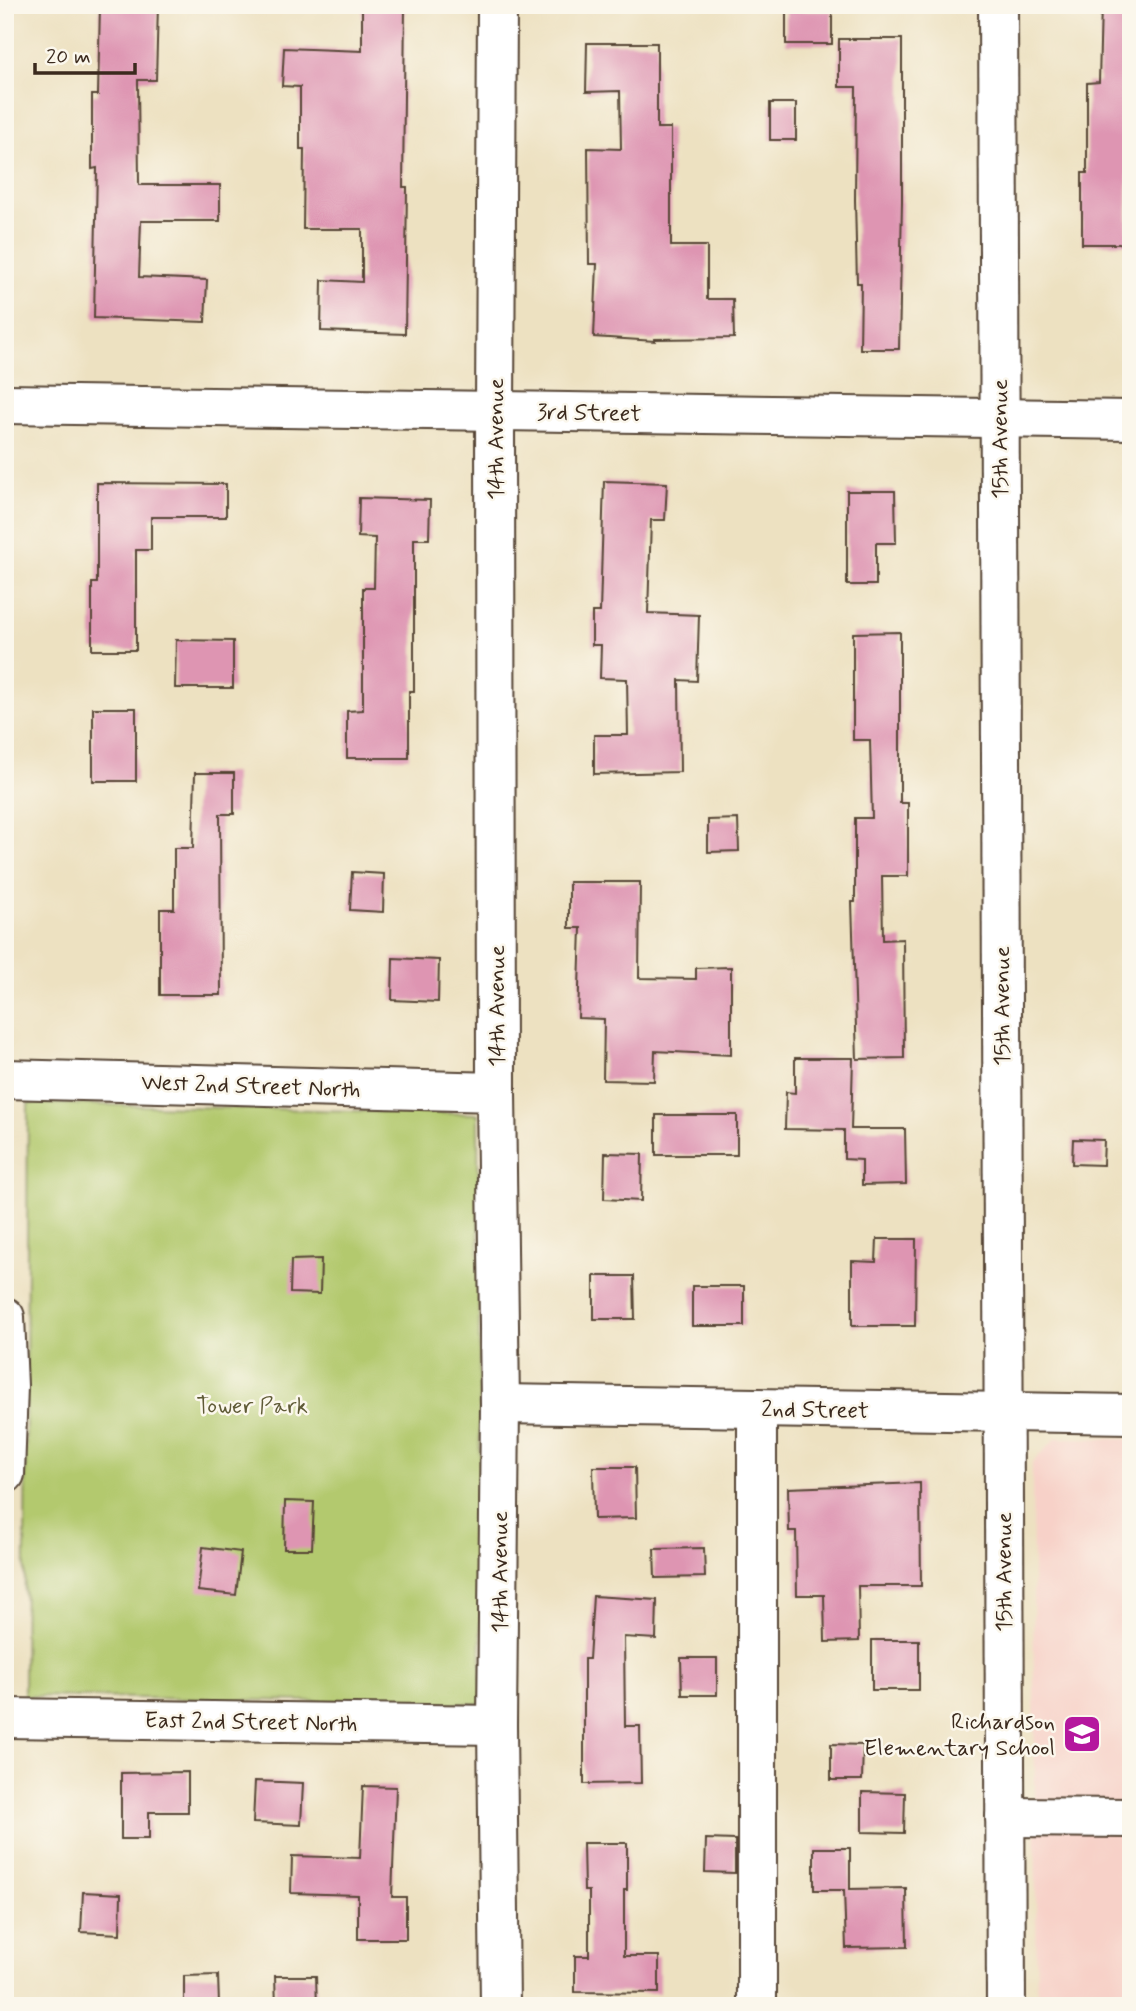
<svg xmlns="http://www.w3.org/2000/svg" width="1136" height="2011" font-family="Mynerve,sans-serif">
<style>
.built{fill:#f7d1c8}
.green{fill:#b3c96e;stroke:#777a46;stroke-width:2}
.building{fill:#de95b2}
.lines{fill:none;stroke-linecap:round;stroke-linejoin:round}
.minor-casing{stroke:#564536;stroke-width:42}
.minor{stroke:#fff;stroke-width:38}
.labels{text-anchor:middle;stroke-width:5;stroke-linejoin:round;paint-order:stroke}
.street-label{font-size:23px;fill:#3b2a1e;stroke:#fbf7ec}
.park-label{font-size:23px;fill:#5f5a36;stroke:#fbf7ec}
.poi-label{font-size:23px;fill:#3b2a1e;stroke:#fbf7ec;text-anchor:end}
</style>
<rect width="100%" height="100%" fill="#fbf7ec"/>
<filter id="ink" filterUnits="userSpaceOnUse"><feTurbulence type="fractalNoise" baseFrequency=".0143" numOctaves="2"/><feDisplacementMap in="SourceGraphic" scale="14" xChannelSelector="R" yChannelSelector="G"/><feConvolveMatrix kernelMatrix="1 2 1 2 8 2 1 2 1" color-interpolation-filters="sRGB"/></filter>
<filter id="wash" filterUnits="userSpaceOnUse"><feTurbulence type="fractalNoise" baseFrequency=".00686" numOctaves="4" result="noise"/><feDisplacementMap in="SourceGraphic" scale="28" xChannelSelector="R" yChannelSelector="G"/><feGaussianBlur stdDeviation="1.57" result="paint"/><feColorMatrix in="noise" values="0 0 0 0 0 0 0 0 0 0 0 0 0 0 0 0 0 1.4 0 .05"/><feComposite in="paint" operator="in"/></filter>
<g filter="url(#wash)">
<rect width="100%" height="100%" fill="#ede1c1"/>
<path class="built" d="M1056 1438 1131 1439V2006H1037L1032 1463Z"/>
<path class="green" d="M28 1103 478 1114 481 1704 24 1696Z"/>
<g id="blocks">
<g class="building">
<path d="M100 5H158L156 80H138L139 185H220V221H141L139 277 207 280 205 322 94 318 97 168 92 169V95H98Z"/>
<path d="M1101 5H1131V135H1128L1127 244H1082V173H1087V83L1099 82Z"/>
<path d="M362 6H405L403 187H407L405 334 321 331 322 280 362 282V229H303L304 149H300V87L282 86 284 48 362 51Z"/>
<rect x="786" y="11" width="46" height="33"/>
<path d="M839 39H902V201L899 349H860L861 283H857L855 200 856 87H839Z"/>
<path d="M587 43H657V128H671V246H707V299H733L734 338 655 339V341L594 337 597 264H589L588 148 621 149 620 91 586 92Z"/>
<rect x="770" y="103" width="26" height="37"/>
<path d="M604 481 667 483 665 520H651L648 613 699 615 697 681 679 680 680 772 594 774V735H628L627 679 600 678 601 645H592V612H600Z"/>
<path d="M97 483 226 484V517H151V550H136V650H92V583H97Z"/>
<path d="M847 491H895L896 543H876V585H847Z"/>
<path d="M359 498 430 500 429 539H414V691H409V758H347V711L363 710V588H374L375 538 358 537Z"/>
<path d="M900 632V803H908V876H882L883 940 903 939 904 1058 857 1059 852 902H855V818H872L870 740H853V633Z"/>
<path d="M176 640 233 641V688H175Z"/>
<rect x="93" y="708" width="43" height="73"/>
<path d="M195 773H234V814H220L221 995H160V909H174V848H193Z"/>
<path d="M738 819 739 851 708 852V820Z"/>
<path d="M352 872 384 874 383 912 350 910Z"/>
<path d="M569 882H640L639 978 696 979V968L731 967V1055L655 1051 654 1081 603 1080 604 1019 578 1018 581 928H569Z"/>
<path d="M393 958 439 960 438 1002 392 1000Z"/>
<path d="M795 1058H853L851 1129H905L906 1184 862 1185V1160L844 1159V1130L785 1129 786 1092 795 1093Z"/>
<rect x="656" y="1115" width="81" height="40"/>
<path d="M1073 1139 1104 1140 1103 1165 1072 1164Z"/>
<path d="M605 1153 642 1154 641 1201 604 1199Z"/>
<path d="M877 1239H916L915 1326H852V1261L876 1262Z"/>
<path d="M321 1259 320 1294 290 1293 291 1260Z"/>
<path d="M594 1276H634L635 1319H594Z"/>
<rect x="692" y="1286" width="52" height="40"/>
<path d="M593 1467H635L636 1518 594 1519Z"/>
<path d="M920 1483 921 1586H858L859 1641 825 1642 824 1595H797L796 1531H789L788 1488Z"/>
<path d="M285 1501 314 1502 312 1549H284Z"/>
<path d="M203 1547 241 1552 236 1595 198 1591Z"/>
<path d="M704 1548 705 1577 655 1578 654 1549Z"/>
<path d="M593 1596 657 1600 656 1639 624 1637 625 1726H640L641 1783 584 1784V1659H589Z"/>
<rect x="872" y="1640" width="47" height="50"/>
<path d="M681 1658H717V1695H682Z"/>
<path d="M831 1744 863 1745 862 1780H831Z"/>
<path d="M188 1772V1812H149V1839H121V1773Z"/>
<path d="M255 1781 303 1783 301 1825 253 1823Z"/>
<path d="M363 1786 396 1787 392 1897H406V1939H358V1895L291 1893 292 1856 360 1858Z"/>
<path d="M862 1792 905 1793 904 1833 862 1832Z"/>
<path d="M706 1839 735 1840V1873L705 1872Z"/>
<path d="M583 1843H627V1890H624V1956H659V1993L575 1992V1956H589V1891H584Z"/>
<path d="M814 1848H850V1889L906 1888 907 1947 846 1948 844 1890H814Z"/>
<path d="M83 1892 121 1894 120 1934 81 1932Z"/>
<path d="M218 1975 219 2005H184V1976Z"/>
<path d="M275 1976H316L317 2006H276Z"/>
</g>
</g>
</g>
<g filter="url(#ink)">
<use href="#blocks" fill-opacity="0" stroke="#564536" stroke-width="2"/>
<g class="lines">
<defs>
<g id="minor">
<path d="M497 5 495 410 496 1092 500 1404 497 1725 500 2006"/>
<path d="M998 5 1006 2006"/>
<path d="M5 404 1131 420"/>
<path d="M5 1079 496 1092"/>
<path d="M5 1317 8 1386 5 1474"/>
<path d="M500 1404 1131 1414"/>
<path d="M5 1718 497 1725"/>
<path d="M1005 1817 1131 1818"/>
<path d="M757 2006V1408"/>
</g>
</defs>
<use href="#minor" class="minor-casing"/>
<use href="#minor" class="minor"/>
</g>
</g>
<defs>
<symbol id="school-square" viewBox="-11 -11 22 22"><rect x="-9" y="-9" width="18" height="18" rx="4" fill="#b5179e" stroke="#fbf7ec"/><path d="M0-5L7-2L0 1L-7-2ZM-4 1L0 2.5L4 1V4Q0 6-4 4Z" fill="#fff"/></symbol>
</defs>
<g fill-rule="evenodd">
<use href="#school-square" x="1060" y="1712" width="44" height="44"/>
</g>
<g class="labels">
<g class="street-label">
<text transform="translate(589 412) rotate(1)" y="8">3rd Street</text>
<text transform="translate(495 439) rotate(-90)" y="8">14th Avenue</text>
<text transform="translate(999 439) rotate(-90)" y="8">15th Avenue</text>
<text transform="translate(496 1006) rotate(-90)" y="8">14th Avenue</text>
<text transform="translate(1001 1006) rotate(-90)" y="8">15th Avenue</text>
<text transform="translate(251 1085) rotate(2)" y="8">West 2nd Street North</text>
<text transform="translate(815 1409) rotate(1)" y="8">2nd Street</text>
<text transform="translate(499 1572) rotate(-90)" y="8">14th Avenue</text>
<text transform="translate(1003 1572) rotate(-90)" y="8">15th Avenue</text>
<text transform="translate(251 1721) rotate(1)" y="8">East 2nd Street North</text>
</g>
<g class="park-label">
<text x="252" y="1413">Tower Park</text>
</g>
<g class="poi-label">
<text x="1055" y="1729">Richardson<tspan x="1055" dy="26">Elementary School</tspan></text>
</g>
</g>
<rect width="1136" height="2011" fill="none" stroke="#fbf7ec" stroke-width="28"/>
<path d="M35 63v10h100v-10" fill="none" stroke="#3b2a1e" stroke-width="3.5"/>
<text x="46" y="63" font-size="21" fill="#3b2a1e" stroke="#fbf7ec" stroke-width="5" paint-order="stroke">20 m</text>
</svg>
